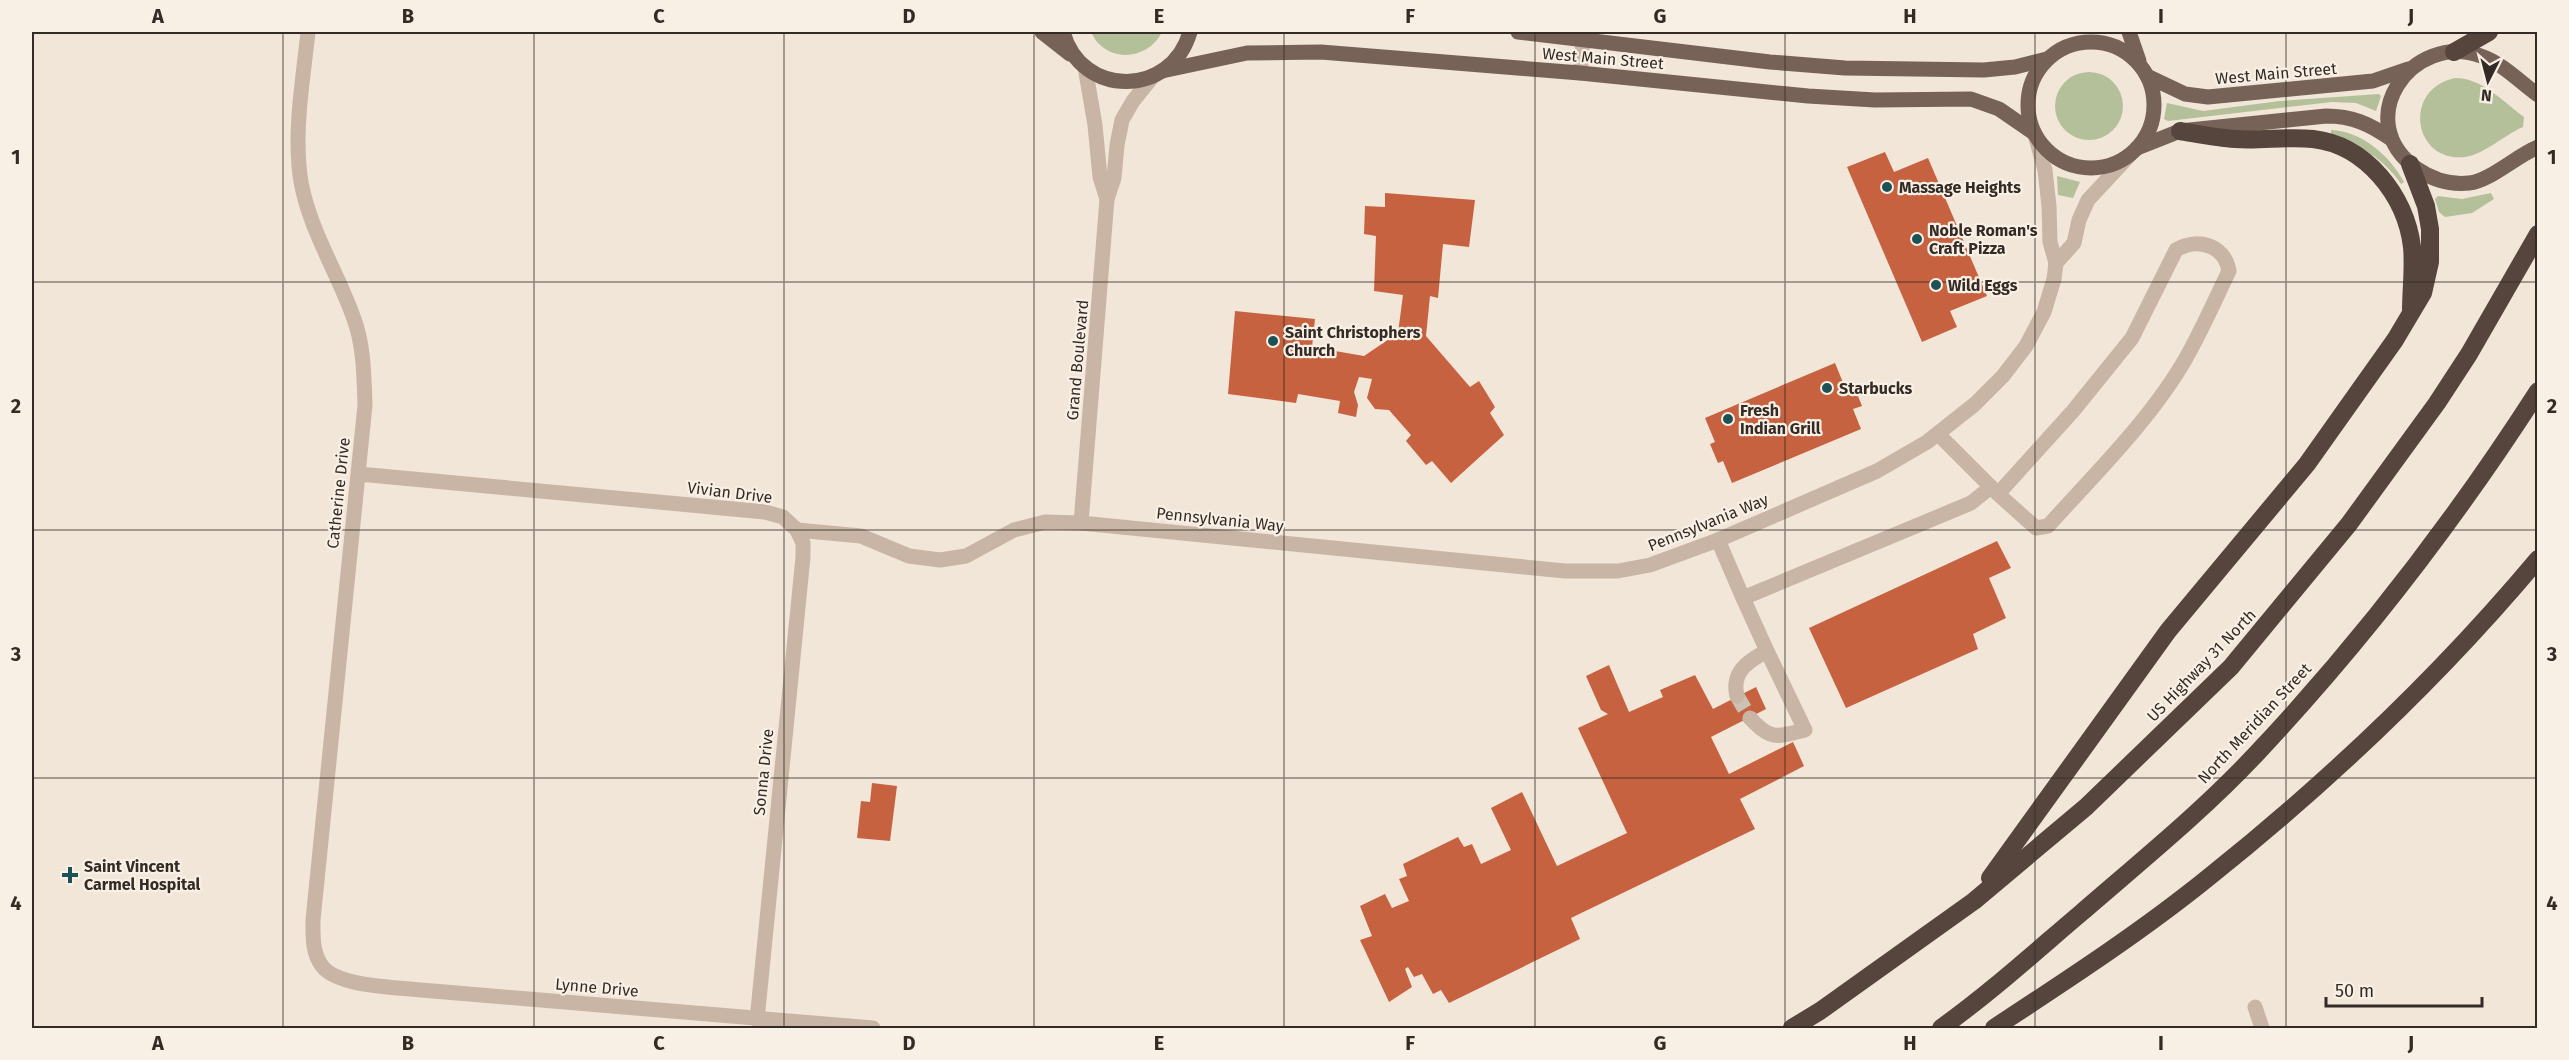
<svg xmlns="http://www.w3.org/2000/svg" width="2569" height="1060" font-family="'Fira Sans',sans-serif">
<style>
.green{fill:#b3c099}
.building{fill:#c76241}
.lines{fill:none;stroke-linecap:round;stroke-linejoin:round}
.minor-tunnel{stroke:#cbc1b4;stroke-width:15;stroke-dasharray:15 8;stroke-linecap:butt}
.minor{stroke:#c9b5a5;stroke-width:15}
.major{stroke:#776257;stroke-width:15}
.highway{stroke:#56453d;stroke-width:18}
.grid{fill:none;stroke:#352b26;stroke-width:1.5;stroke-opacity:0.55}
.poi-dot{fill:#1c5256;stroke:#f9f0e5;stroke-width:2}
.labels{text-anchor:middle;stroke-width:4.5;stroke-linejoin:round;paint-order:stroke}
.street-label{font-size:16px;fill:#352b26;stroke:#f9f0e5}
.poi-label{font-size:16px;font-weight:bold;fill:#352b26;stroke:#f9f0e5;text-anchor:start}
.neatline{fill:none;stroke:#352b26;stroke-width:2}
.grid-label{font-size:20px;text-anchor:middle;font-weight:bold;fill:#352b26}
</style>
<rect width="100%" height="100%" fill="#f1e6d8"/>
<g class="green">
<path d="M1091 32H1162C1148 61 1105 64 1091 32Z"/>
<circle cx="2089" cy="106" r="34"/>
<path d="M2455 78C2483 78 2503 102 2524 117L2523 127C2504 135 2485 154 2465 157 2413 163 2402 89 2455 78Z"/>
<path d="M2379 94 2381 96 2376 111 2356 103 2332 102 2168 121 2164 119 2167 103 2203 111 2280 101Z"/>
<path d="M2331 130C2362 131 2390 156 2404 182L2401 184C2385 160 2358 143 2331 134Z"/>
<path d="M2057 176 2080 182 2073 198 2058 195Z"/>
<path d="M2491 193 2494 199 2472 213 2445 217 2439 212 2435 199 2438 196 2462 199Z"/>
</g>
<g class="building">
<path d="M1885 152 1894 172 1928 158 1987 296 1950 311 1957 327 1922 342 1847 167Z"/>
<path d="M1385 193 1475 200 1469 247 1443 244 1438 298 1430 296 1426 336 1470 387 1479 381 1495 407 1490 413 1504 435 1451 483 1432 461 1426 465 1406 441 1411 435 1389 410 1375 409 1367 398 1372 379 1359 377 1354 392 1358 405 1356 417 1338 413 1340 401 1298 394 1296 403 1228 394 1235 311 1315 319 1312 347 1364 356 1398 333 1403 295 1374 291 1376 236 1364 234 1365 206 1385 207Z"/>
<path d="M1835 363 1844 385 1852 381 1862 406 1853 409 1861 429 1732 483 1723 461 1718 463 1710 444 1715 442 1705 418Z"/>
<path d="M1997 541 2011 568 1989 578 2006 618 1973 634 1978 649 1846 708 1809 628Z"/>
<path d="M1609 665 1629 712 1663 697 1660 690 1695 675 1713 709 1756 687 1766 709 1711 737 1729 774 1793 742 1804 766 1740 799 1755 829 1571 918 1580 939 1449 1003 1441 990 1433 994 1422 974 1414 977 1408 967 1405 969 1412 987 1389 1002 1360 940 1372 936 1360 906 1385 894 1392 908 1409 901 1399 879 1407 876 1403 864 1458 837 1464 847 1472 844 1481 864 1511 850 1491 808 1522 792 1557 866 1627 833 1578 728 1608 714 1601 710 1586 676Z"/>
<path d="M872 783 897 786 890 841 857 838 861 801 870 802Z"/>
</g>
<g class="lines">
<path class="minor-tunnel" d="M1737 696 1750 718"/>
<g class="minor">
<path d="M308 32C303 80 293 134 301 182 310 231 338 273 354 319 364 346 364 377 365 405L313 920C313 935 312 953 322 966 338 987 396 987 421 990L873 1028"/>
<path d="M1085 67 1095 125 1100 177 1107 199"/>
<path d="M1580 73 1584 32"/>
<path d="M2056 263 2074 243 2079 220 2088 200 2129 156"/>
<path d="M1938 434 1998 494 2036 528 2048 526C2094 475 2152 418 2186 358 2202 330 2215 300 2229 271 2225 245 2197 237 2176 250L2132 338 2073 411 1998 494"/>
<path d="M359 474 765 512 783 517 797 530 861 536 909 556 940 560 966 556 1014 530 1045 522 1081 523 1565 571H1618L1650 565 1718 540 1877 471 1927 442 1975 404 2003 376 2026 346 2044 312 2054 279 2056 263 2050 242 2049 206 2045 170 2035 135"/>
<path d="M1081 523 1107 199 1114 178 1117 145 1122 120 1133 101 1154 75"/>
<path d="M1718 540 1743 598 1971 503 1991 487"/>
<path d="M1737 696C1731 672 1748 661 1767 651L1743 598"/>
<path d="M1750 718C1771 741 1777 737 1805 730L1767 651"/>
<path d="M2255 1007 2262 1028"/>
<path d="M757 1020 803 557V543L797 530"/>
</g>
<g class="major">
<path d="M1042 32 1070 54"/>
<path d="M1063 32C1081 98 1171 98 1190 32"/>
<path d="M1518 32 1770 62 1845 68 1984 70 2015 67 2047 59"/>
<path d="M2129 32 2139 61"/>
<circle cx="2091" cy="105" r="63"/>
<path d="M1162 71 1247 53 1321 52 1580 73 1808 96 1875 100 1971 99 1999 109 2034 133"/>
<path d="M2147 76 2185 94 2208 97 2373 81 2408 69"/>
<path d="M2538 95C2520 82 2502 63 2481 56 2412 31 2349 121 2417 169 2433 180 2450 185 2469 183 2490 181 2516 156 2538 147"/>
<path d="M2137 148 2180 131 2326 116C2352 116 2370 124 2391 139"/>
</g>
<g class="highway">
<path d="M2454 52 2489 32"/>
<path d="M2180 131C2198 134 2217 138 2235 139 2261 141 2287 136 2313 139 2366 145 2406 196 2412 247 2414 268 2411 290 2411 311"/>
<path d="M1990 878 2168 631 2307 464 2395 340 2423 293 2430 262V229L2426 206 2410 164"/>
<path d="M1792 1028 1820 1011 1974 901 2086 807 2231 667 2349 524 2437 403 2469 354 2538 234"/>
<path d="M1941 1028C1990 993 2035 952 2081 913 2141 861 2204 810 2258 752 2363 640 2455 520 2538 391"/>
<path d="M1994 1028C2067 980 2141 932 2209 877 2328 782 2440 676 2538 559"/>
</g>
</g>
<path class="grid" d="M283 32V1028M534 32V1028M784 32V1028M1034 32V1028M1284 32V1028M1535 32V1028M1785 32V1028M2035 32V1028M2286 32V1028M32 282H2538M32 530H2538M32 778H2538"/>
<g class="poi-dot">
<circle cx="1887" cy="187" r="6"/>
<circle cx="1917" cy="239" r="6"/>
<circle cx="1936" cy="285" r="6"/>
<circle cx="1273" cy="341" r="6"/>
<circle cx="1827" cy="388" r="6"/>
<circle cx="1728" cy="419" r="6"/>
<path d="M67 866h6v6h6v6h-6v6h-6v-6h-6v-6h6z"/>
</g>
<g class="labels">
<g class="street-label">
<text transform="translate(1603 58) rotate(5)" y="6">West Main Street</text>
<text transform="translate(2276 73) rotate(-5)" y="6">West Main Street</text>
<text transform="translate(1077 360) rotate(-85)" y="6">Grand Boulevard</text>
<text transform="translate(730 492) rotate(7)" y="6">Vivian Drive</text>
<text transform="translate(338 493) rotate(-84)" y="6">Catherine Drive</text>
<text transform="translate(1220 519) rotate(6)" y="6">Pennsylvania Way</text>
<text transform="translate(1708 522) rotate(-22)" y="6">Pennsylvania Way</text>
<text transform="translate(2201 665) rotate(-46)" y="6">US Highway 31 North</text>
<text transform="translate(2254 723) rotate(-47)" y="6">North Meridian Street</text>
<text transform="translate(763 772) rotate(-84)" y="6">Sonna Drive</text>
<text transform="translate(597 987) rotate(5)" y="6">Lynne Drive</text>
</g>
<g class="poi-label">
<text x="1899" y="193">Massage Heights</text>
<text x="1929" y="236">Noble Roman's<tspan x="1929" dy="18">Craft Pizza</tspan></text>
<text x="1948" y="291">Wild Eggs</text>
<text x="1285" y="338">Saint Christophers<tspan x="1285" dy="18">Church</tspan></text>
<text x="1839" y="394">Starbucks</text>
<text x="1740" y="416">Fresh<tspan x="1740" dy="18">Indian Grill</tspan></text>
<text x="84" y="872">Saint Vincent<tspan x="84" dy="18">Carmel Hospital</tspan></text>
</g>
</g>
<rect width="2569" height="1060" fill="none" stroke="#f9f0e5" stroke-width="66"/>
<g transform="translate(2488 81) rotate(186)" stroke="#f9f0e5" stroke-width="4.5" paint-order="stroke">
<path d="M0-4.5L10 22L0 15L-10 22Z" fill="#352b26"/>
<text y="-9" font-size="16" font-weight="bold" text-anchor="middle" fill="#352b26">N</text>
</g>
<path d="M2326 997v9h156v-9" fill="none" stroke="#352b26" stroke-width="3"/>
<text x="2335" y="997" font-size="18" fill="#352b26" stroke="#f9f0e5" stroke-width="4.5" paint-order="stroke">50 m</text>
<rect x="33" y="33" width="2503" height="994" class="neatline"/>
<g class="grid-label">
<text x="158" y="23">A</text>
<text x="408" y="23">B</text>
<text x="659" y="23">C</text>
<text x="909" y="23">D</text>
<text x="1159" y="23">E</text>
<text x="1410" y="23">F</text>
<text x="1660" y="23">G</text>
<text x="1910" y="23">H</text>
<text x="2161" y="23">I</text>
<text x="2411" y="23">J</text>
<text x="16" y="164">1</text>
<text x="2552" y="164">1</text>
<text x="16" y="413">2</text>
<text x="2552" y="413">2</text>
<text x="16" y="661">3</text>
<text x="2552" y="661">3</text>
<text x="16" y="910">4</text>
<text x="2552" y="910">4</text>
<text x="158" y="1050">A</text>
<text x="408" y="1050">B</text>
<text x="659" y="1050">C</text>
<text x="909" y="1050">D</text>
<text x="1159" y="1050">E</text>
<text x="1410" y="1050">F</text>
<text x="1660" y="1050">G</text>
<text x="1910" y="1050">H</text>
<text x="2161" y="1050">I</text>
<text x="2411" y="1050">J</text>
</g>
</svg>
